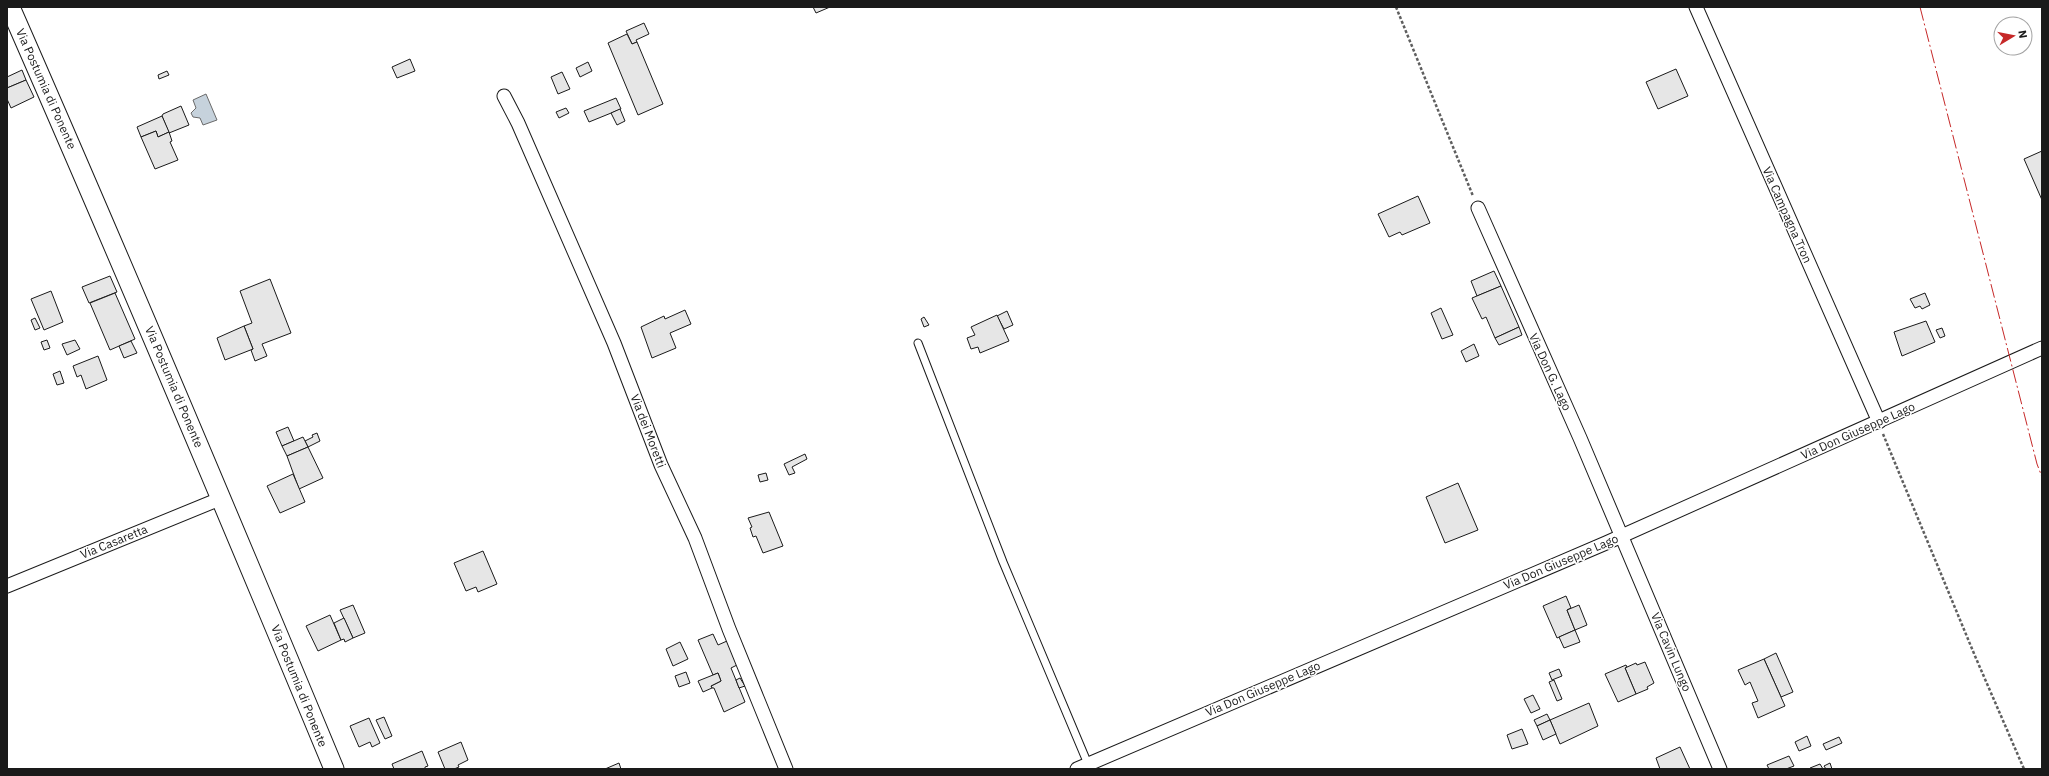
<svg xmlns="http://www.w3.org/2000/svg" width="2049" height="776" font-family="'IBM Plex Sans',sans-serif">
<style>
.water{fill:#c6d2dc;stroke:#6a6a6a}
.building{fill:#e6e6e6;stroke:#1a1a1a}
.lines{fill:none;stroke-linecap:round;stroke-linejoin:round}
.service-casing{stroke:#1a1a1a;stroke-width:9}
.minor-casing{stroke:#1a1a1a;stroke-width:15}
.secondary-casing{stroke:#1a1a1a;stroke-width:21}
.path{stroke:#5f5f5f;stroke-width:2.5;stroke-dasharray:3 2;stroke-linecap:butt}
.service{stroke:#fff;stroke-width:7}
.minor{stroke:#fff;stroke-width:13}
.secondary{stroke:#fff;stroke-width:19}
.power{stroke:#c62828;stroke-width:1;stroke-dasharray:14 3 2 3;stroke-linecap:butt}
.labels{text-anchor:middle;stroke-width:3;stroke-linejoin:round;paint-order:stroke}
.street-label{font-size:12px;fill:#1a1a1a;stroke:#fff}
</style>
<rect width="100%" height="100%" fill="#fff"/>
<path class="water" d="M206 94 217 120 203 125 200 118 193 117 191 113 196 108 193 100Z"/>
<g class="building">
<path d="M813 7H830L816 13Z"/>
<path d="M644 23 649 34 636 40 637 42 632 44 626 31Z"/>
<path d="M627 34 632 44 637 42 663 104 638 115 608 43Z"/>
<path d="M410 59 415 71 397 78 392 67Z"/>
<path d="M588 62 592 71 580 77 576 68Z"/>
<path d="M1676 69 1688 96 1658 109 1646 82Z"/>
<path d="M22 70 26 80 7 88V77Z"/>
<path d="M167 71 169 75 159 79 158 75Z"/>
<path d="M562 72 570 89 558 94 551 77Z"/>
<path d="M26 80 34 97 11 108 7 99V88Z"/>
<path d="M616 98 621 109 589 122 584 111Z"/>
<path d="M181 106 189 125 169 133 162 116 163 114Z"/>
<path d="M566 108 569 113 559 118 556 112Z"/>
<path d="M620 109 625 121 617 125 611 113Z"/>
<path d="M162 116 169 132 158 137 156 131 141 137 137 127Z"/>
<path d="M156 131 158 137 169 132 172 141 170 142 178 160 155 169 141 137Z"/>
<path d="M2042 151V200L2024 159Z"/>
<path d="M1418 196 1430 223 1402 235 1400 232 1389 237 1378 214Z"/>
<path d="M1494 271 1501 286 1477 296 1471 281Z"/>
<path d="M110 276 117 292 89 303 82 287Z"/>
<path d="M270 279 291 333 262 344 267 356 255 361 251 350 253 349 244 326 252 323 240 291Z"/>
<path d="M1501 286 1519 327 1495 338 1486 317 1482 319 1472 298Z"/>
<path d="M51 291 63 322 44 330 31 299Z"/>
<path d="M115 293 135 339 110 350 90 303Z"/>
<path d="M1925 293 1930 305 1922 309 1920 306 1915 308 1910 299Z"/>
<path d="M1441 308 1453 335 1442 339 1431 313Z"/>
<path d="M685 310 691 324 670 333 676 348 652 358 641 327 664 316 665 319Z"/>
<path d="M1007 311 1013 325 1004 329 997 316Z"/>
<path d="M997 315 1009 341 980 353 978 347 971 349 967 338 975 335 971 327Z"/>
<path d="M924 317 929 325 924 327 921 319Z"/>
<path d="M35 318 40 328 35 330 31 320Z"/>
<path d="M1926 321 1935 342 1902 356 1894 332Z"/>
<path d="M244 326 253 349 225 360 217 338Z"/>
<path d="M1519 327 1522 335 1499 345 1495 338Z"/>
<path d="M1942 328 1945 336 1940 338 1936 330Z"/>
<path d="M47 340 50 348 44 350 41 342Z"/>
<path d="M75 340 80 349 67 355 62 344Z"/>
<path d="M131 341 137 353 124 358 119 346Z"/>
<path d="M1474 344 1479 356 1466 362 1461 351Z"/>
<path d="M98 356 107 380 86 389 81 375 77 377 73 366Z"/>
<path d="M60 371 64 383 57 385 53 374Z"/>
<path d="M288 427 294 441 282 446 276 432Z"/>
<path d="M317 433 320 441 308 447 305 441 313 437 312 435Z"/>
<path d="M303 437 308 447 287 456 282 446Z"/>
<path d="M308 447 323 478 299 489 287 456Z"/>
<path d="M805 454 807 459 792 467 795 473 789 475 784 464Z"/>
<path d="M766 473 768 480 760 482 758 475Z"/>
<path d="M293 474 305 502 280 513 267 486Z"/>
<path d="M1458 483 1478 530 1445 543 1426 497Z"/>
<path d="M769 512 783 546 763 553 756 536 753 537 750 528 752 527 748 518Z"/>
<path d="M483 551 497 584 478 592 476 587 466 591 454 563Z"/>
<path d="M1566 596 1571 608 1567 610 1575 630 1557 638 1543 606Z"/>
<path d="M353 605 365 633 353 638 340 610Z"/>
<path d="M1579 605 1587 625 1575 630 1567 610Z"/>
<path d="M330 615 341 640 318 651 306 626Z"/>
<path d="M344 618 353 638 345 642 344 639 341 640 334 623Z"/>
<path d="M1575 630 1580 642 1564 648 1559 637Z"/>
<path d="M713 634 718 645 727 641 737 665 731 668 745 702 724 712 714 688H712L711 686 721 681 718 673 713 675 698 640Z"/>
<path d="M680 642 688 659 673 666 666 649Z"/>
<path d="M1776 653 1793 692 1781 697 1764 659Z"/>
<path d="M1764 659 1785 706 1758 718 1752 703 1758 701 1750 682 1745 685 1738 670Z"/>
<path d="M1645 662 1654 683 1647 687 1648 689 1636 694 1625 668 1636 663 1637 665Z"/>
<path d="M1626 665 1627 667 1625 668 1636 694 1618 702 1605 674Z"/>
<path d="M1559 669 1562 676 1552 680 1549 673Z"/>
<path d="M686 672 690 683 679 687 675 676Z"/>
<path d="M718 673 721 681 711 686 712 688 703 692 698 681Z"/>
<path d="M740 678 745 686 739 688 736 680Z"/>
<path d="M1554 680 1562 699 1557 701 1549 682Z"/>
<path d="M1533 695 1540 709 1531 713 1524 699Z"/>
<path d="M1589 703 1598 726 1560 744 1550 720Z"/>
<path d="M1547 714 1550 720 1537 726 1534 720Z"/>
<path d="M384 717 392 736 385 739 376 720Z"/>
<path d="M369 718 380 743 372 747 370 742 359 747 350 726Z"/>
<path d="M1550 720 1556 734 1543 740 1537 726Z"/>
<path d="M1522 729 1528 744 1512 749 1507 735Z"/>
<path d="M1807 736 1811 746 1799 751 1795 742Z"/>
<path d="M1839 737 1842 743 1826 750 1823 744Z"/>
<path d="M461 742 468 760 458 765 459 767 454 769H445L438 752Z"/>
<path d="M1680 747 1690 769H1660L1656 758Z"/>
<path d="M422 751 428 766 425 767V769H394L392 764Z"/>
<path d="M1789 756 1794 766 1786 769H1769L1767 765Z"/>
<path d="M619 763 621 769H605Z"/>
<path d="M1830 763 1832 769H1826L1824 766Z"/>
<path d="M1820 764 1823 769H1810V768Z"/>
</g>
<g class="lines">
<defs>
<path id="service" d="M918 343 1003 562 1088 764"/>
<g id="minor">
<path d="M1696 7 1879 422"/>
<path d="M504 96 518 123 614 343 661 465 695 538 729 629 786 769"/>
<path d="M1478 208 1580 438 1720 769"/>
<path d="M7 586 222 498"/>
<path d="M1077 769 1606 543 2042 348"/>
</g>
<path id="secondary" d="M10 7C121 260 228 514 334 769"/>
</defs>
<use href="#service" class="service-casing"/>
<use href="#minor" class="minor-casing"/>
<use href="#secondary" class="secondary-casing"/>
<g class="path">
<path d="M1396 7 1473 196"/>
<path d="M1883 434 1975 656 2024 769"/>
</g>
<use href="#service" class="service"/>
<use href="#minor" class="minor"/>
<use href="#secondary" class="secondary"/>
<path class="power" d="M1920 7 2037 464 2042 477"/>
</g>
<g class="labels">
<g class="street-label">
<text transform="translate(46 89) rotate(66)" y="4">Via Postumia di Ponente</text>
<text transform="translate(1787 215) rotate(66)" y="4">Via Campagna Tron</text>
<text transform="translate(1550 372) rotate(65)" y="4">Via Don G. Lago</text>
<text transform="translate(174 387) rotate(67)" y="4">Via Postumia di Ponente</text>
<text transform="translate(648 431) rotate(69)" y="4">Via dei Moretti</text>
<text transform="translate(1858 431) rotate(-24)" y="4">Via Don Giuseppe Lago</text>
<text transform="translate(114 542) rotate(-22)" y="4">Via Casaretta</text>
<text transform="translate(1561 562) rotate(-23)" y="4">Via Don Giuseppe Lago</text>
<text transform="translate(1671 652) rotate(67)" y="4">Via Cavin Lungo</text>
<text transform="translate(299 686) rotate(68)" y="4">Via Postumia di Ponente</text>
<text transform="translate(1263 689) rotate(-23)" y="4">Via Don Giuseppe Lago</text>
</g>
</g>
<rect width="2049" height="776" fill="none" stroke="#1a1a1a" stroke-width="16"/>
<g transform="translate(2013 36) rotate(80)"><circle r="19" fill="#ffffff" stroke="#a3a3a3"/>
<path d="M0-3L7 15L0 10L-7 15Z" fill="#c62828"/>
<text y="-6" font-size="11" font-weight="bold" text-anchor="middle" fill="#1a1a1a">N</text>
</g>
</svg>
